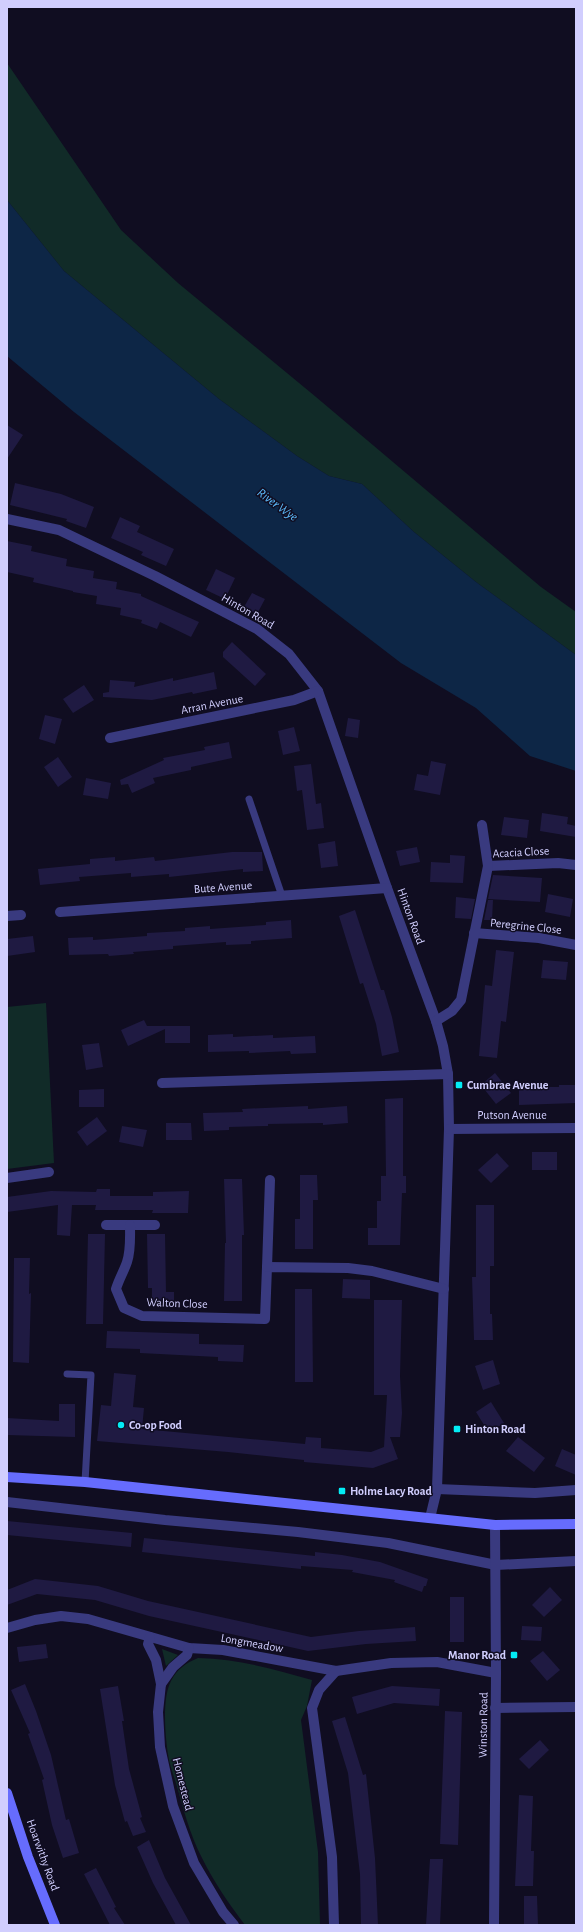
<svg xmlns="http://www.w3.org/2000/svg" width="583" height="1932" font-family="'Alegreya Sans',sans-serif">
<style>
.green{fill:#112b28}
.water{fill:#0d2646}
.building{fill:#1f1a42}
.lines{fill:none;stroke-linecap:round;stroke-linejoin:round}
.lane{stroke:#393a7f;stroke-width:7}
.street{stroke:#393a7f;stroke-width:10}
.secondary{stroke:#666cfd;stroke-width:10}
.poi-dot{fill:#03ecf5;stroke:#100d21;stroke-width:1.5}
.labels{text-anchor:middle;stroke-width:3;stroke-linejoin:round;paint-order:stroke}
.street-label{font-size:12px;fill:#d1cefe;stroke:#100d21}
.poi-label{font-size:12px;font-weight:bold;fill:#d1cefe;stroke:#100d21;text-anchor:start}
.water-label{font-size:13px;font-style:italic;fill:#5dbdfd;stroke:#100d21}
</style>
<rect width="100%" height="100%" fill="#100d21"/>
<g class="green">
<path d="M7 63 121 230 178 283 316 397 541 587 576 612V655L476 582 414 532 362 484 329 476 297 456 219 399 64 271 7 200Z"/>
<path d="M46 1003 54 1163 7 1169V1007Z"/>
<path d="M162 1649 178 1655 166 1666Z"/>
<path d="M198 1658C238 1659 274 1669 312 1680L307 1706 301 1720 318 1852 320 1925H245C229 1904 214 1882 202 1858 190 1835 183 1808 176 1783 173 1774 169 1763 168 1754 165 1734 162 1698 171 1681 177 1669 186 1663 198 1658Z"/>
</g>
<path class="water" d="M7 200 64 271 219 399 297 456 329 476 362 484 414 532 476 582 576 655V771L530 756 476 708 401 663 74 412 7 356Z"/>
<g class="building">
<path d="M7 425 23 435 7 459Z"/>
<path d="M15 483 61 494 94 507 86 528 66 521 67 519 10 505Z"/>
<path d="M120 517 140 526 137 532 174 549 166 566 141 555 143 552 111 538Z"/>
<path d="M7 541 32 546 31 551 67 559 66 566 94 571 93 578 117 582 116 589 141 594V596L199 622 191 637 160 622 157 629 141 623 142 620 120 615 121 608 96 604 97 596 73 592V591L33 582 34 578 7 572Z"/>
<path d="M216 569 235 578 225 599 206 590Z"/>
<path d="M252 593 265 599 257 614 244 607Z"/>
<path d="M232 642 266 674 255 686 223 657V652Z"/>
<path d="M214 672 217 689 193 694 192 692 152 700 103 697V693L109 692 110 680 135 682 134 687 173 678V681Z"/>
<path d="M84 685 94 700 73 713 63 699Z"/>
<path d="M45 715 62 719 55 744 39 739Z"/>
<path d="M348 718 360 720 358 738 345 736Z"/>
<path d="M294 727 300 751 283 755 278 731Z"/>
<path d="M229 742 232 758 191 767V770L153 778 155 783 132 793 128 784 121 785 120 780 164 760 163 758 205 750 204 747Z"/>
<path d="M58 757 72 777 58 787 44 767Z"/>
<path d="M431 761 446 764 440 795 414 790 417 774 428 776Z"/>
<path d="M311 764 316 804 321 803 324 828 307 830 302 790 297 791 294 766Z"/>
<path d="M86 778 111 783 108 799 83 795Z"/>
<path d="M542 813 568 817 567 824 576 826V837L540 831Z"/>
<path d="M504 817 529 820 527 838 501 835Z"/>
<path d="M335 841 338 866 321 868 318 844Z"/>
<path d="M417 847 420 862 400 866 396 851Z"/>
<path d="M232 852H262L263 871 243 872V869L169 877V874L131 877V873L79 877 80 881 40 885 38 869 90 864V859L115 857V861L154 857 155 861Z"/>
<path d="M450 855 465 856 463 883 430 882 431 862 450 863Z"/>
<path d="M493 875 542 878 540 902 488 899Z"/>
<path d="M548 894 573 899 570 917 545 912Z"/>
<path d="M456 897 475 899 471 919 455 918Z"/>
<path d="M488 900H493L492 920H484Z"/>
<path d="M355 910 381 990H384L392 1017 399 1052 382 1056 376 1024 363 983 360 984 339 916Z"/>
<path d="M291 920 292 938 251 941V944L226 945V942L173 946V949L133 952 134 954 109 956 108 954 69 955 68 938 93 937V940L147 936V933L185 931V928L210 926V929L266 925V922Z"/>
<path d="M33 936 35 952 7 956V939Z"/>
<path d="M496 950 514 952 506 1022 501 1021 497 1058 479 1056 485 985 492 986Z"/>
<path d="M543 960 568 962 566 980 541 978Z"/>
<path d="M144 1020 147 1026H190V1043H165V1029L128 1046 121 1030Z"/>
<path d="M233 1034V1037L273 1035V1038L315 1036 316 1053 291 1054 290 1051 249 1053V1051L208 1052V1035Z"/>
<path d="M99 1043 103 1067 86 1070 82 1045Z"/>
<path d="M495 1073 511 1093 496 1104 481 1085Z"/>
<path d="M559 1085H576V1103L519 1105V1087H559Z"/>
<path d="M104 1089V1107H79V1090Z"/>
<path d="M403 1098V1176H406V1193H402L400 1245H368V1228H377V1201H381V1176H386L385 1099Z"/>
<path d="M308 1106V1109L347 1106 348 1123 323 1125V1123L268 1124V1126L229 1127V1130L204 1131 203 1113 243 1112 242 1109Z"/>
<path d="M97 1117 107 1131 87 1146 77 1132Z"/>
<path d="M166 1123H191L192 1140H166Z"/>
<path d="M122 1126 147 1130 143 1147 119 1142Z"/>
<rect x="532" y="1152" width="25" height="18"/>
<path d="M497 1153 509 1166 491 1183 478 1170Z"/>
<path d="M300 1175H317L318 1200H313V1249H295V1219H300Z"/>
<path d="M224 1179H242L244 1235H242V1301H224L225 1243H226Z"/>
<path d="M97 1189H110V1196H153V1192L189 1191 188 1213H152L153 1210H95L96 1205H72L70 1236 57 1235 58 1205 7 1212V1197L51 1191 96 1192Z"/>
<path d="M476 1205H494V1266H490V1314H492L493 1340H474L472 1277H476Z"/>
<path d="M88 1234H105L103 1324H86Z"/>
<path d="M147 1234H165L166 1292H174V1306H152V1288H148Z"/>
<path d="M14 1258H30L29 1294 31 1293 29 1363 13 1362Z"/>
<path d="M343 1279 370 1280V1299L342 1298Z"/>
<path d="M295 1289H312L313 1382H295Z"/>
<path d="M374 1300H402L400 1376 402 1413 400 1437H390L398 1459 373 1468 304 1462V1460L228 1452 97 1441 101 1405 111 1406 114 1373 136 1375 133 1407 144 1408 142 1429 305 1444 306 1437 321 1438V1448L371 1452 384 1447 387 1395H374Z"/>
<path d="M107 1331 199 1334V1344L244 1345 243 1362 218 1361V1357L140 1353V1349L106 1348Z"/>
<path d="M493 1360 500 1384 483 1390 475 1366Z"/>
<path d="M491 1402 504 1423 489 1433 476 1412Z"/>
<path d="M59 1404H75V1437L7 1435V1418L59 1421Z"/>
<path d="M518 1437 545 1458 534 1472 506 1451Z"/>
<path d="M562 1449 576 1455V1475L555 1466Z"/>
<path d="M7 1521 132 1533 131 1547 7 1535Z"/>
<path d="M144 1538 315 1556V1552L342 1555 380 1562 428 1579 426 1586H424L422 1592 394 1582 395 1580 352 1572 353 1570 301 1566V1569L142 1552Z"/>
<path d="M35 1579 98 1586 148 1601 311 1637 359 1631 415 1627 416 1641 366 1644 308 1651 149 1616 95 1600 37 1594 7 1605V1590Z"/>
<path d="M550 1587 562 1600 544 1617 532 1605Z"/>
<rect x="450" y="1597" width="14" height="45"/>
<path d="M522 1626 542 1627 541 1641 521 1640Z"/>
<path d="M46 1644 48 1658 19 1662 17 1647Z"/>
<path d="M543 1651 560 1670 547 1681 530 1661Z"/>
<path d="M25 1684 36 1711 51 1755 66 1820 69 1819 79 1853 63 1858 52 1825 42 1780 44 1779 28 1734 30 1733 11 1690Z"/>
<path d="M118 1686 124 1721H122L129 1769 142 1817 140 1818 146 1832 133 1836 127 1821 125 1822 115 1785 100 1689Z"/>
<path d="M392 1686 440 1689 439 1706 394 1703 357 1714 352 1697Z"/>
<path d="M445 1711 462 1712 458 1845 440 1844Z"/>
<path d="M345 1717 363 1775 366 1774 375 1858 378 1925H361L360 1874 348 1773 332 1721Z"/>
<path d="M540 1740 549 1750 529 1769 519 1759Z"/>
<path d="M519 1795 533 1796 531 1851H534L533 1886H515Z"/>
<path d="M149 1840 165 1878 191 1925H176L153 1883 137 1847Z"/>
<path d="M430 1859H443L440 1925H426Z"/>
<path d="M96 1868 116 1907 114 1908 125 1925H110L84 1874Z"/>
<path d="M524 1896H537L538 1925H524Z"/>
</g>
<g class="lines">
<g class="lane">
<path d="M249 799 282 896"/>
<path d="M67 1374 91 1375 85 1482"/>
</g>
<g class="street">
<path d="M7 519 59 530 155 576 257 629 289 654 318 691 387 888 436 1021 443 1046 448 1074 449 1129 437 1489 430 1518"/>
<path d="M110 738 294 700 318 691"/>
<path d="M488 866 558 863 576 865"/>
<path d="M60 912 387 888"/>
<path d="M7 916 21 915"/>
<path d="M474 933 539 938 576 945"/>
<path d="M436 1021 452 1011 461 1000 488 866 482 825"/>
<path d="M162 1083 448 1074"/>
<path d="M449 1129 576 1128"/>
<path d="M7 1178 49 1172"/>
<path d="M106 1225H155"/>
<path d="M130 1225C130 1237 131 1250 127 1262 124 1271 119 1279 116 1289L124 1308 142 1316 265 1319 267 1267 348 1268 372 1271 444 1289"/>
<path d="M267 1267 270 1180"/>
<path d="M437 1489 535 1493 576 1490"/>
<path d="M7 1502 165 1520 298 1532 388 1543 496 1565 576 1561"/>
<path d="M7 1628 35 1620 61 1616 88 1619 189 1648 223 1650 336 1671 391 1663 437 1662 496 1673"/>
<path d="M150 1637 148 1644 156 1660 161 1684 158 1712 160 1747 173 1806 194 1863 223 1912 234 1925"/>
<path d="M161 1684 173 1667 187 1655 189 1648"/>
<path d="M495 1708 576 1707"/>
<path d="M334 1925 332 1857 312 1708 319 1690 336 1671"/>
<path d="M494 1925 496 1673 495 1525"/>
</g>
<g class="secondary">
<path d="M7 1477 85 1482 495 1525 576 1524"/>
<path d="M7 1793 28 1857 55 1925"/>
</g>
</g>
<g class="poi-dot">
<rect x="455" y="1081" width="8" height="8" rx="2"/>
<circle cx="121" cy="1425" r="4"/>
<rect x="453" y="1425" width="8" height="8" rx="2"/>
<rect x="338" y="1487" width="8" height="8" rx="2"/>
<rect x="510" y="1651" width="8" height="8" rx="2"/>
</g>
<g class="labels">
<g class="street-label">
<text transform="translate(248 611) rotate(30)" y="4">Hinton Road</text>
<text transform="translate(212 704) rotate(-11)" y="4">Arran Avenue</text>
<text transform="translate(521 852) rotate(-3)" y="4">Acacia Close</text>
<text transform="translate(223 887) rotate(-4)" y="4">Bute Avenue</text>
<text transform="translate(411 916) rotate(70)" y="4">Hinton Road</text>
<text transform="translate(526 926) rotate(6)" y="4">Peregrine Close</text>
<text x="512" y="1119">Putson Avenue</text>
<text transform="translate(177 1303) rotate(2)" y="4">Walton Close</text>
<text transform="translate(252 1643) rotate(10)" y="4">Longmeadow</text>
<text transform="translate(483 1725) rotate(-89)" y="4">Winston Road</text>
<text transform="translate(183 1784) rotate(76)" y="4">Homestead</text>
<text transform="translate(43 1855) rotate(70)" y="4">Hoarwithy Road</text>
</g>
<g class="poi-label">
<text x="467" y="1089">Cumbrae Avenue</text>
<text x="129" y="1429">Co-op Food</text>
<text x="465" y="1433">Hinton Road</text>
<text x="350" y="1495">Holme Lacy Road</text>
<text x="506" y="1659" text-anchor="end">Manor Road</text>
</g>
<g class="water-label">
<text transform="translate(278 504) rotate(36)" y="5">River Wye</text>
</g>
</g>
<rect width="583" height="1932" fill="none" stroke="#d1cefe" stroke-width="16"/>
</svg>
